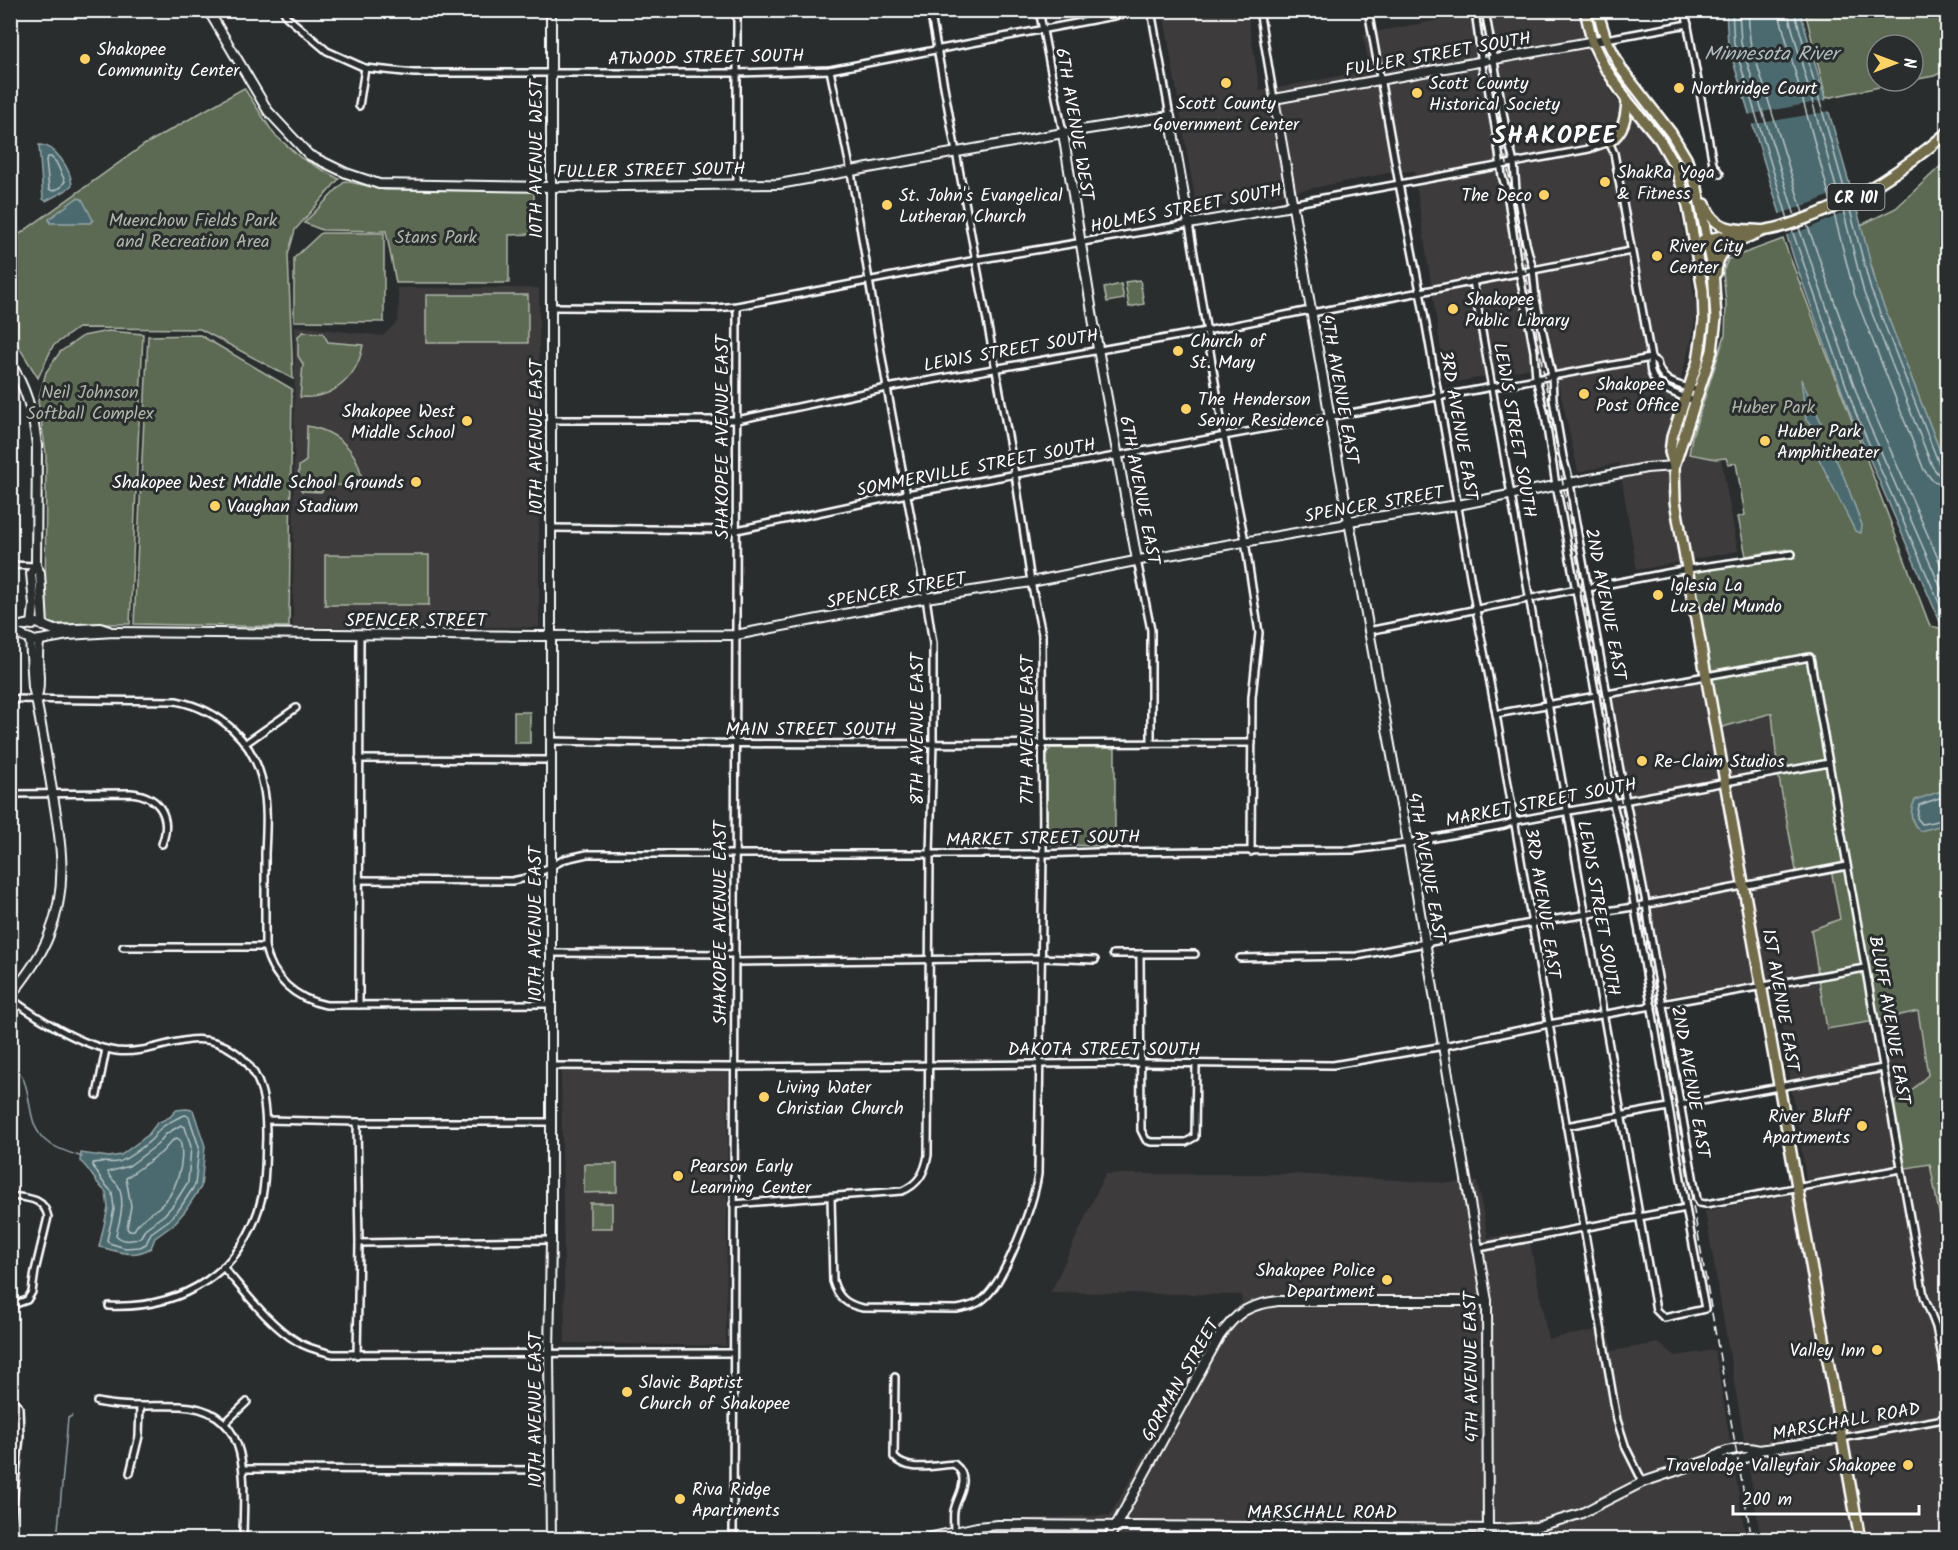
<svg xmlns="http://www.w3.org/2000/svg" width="1958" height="1550" font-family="Kalam,sans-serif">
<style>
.built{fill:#3e3a3b}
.green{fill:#5c6b53;stroke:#aeb5a9;stroke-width:1.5}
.water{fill:#4c6a6f;stroke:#94a6a9;stroke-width:1.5}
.pier{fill:#2a2d2e}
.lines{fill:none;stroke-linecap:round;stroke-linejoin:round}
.shore{stroke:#b7c3c5;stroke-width:1.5}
.stream{stroke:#94a6a9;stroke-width:1.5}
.street-casing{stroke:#fff;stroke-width:10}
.secondary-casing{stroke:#fff;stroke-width:12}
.primary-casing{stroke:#fff;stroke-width:14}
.street{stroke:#2a2d2e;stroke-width:5}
.secondary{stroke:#2a2d2e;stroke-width:8}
.primary{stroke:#726c4b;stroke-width:9}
.rail{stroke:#fff;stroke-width:1.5;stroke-dasharray:9 4.5;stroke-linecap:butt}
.poi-dot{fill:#ffd166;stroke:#2a2d2e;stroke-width:2}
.labels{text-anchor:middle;stroke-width:6;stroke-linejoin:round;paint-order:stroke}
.shield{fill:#2a2d2e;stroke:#bfc0c0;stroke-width:1.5}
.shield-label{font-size:16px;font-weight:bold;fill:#fff}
.poi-label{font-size:18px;fill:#fff;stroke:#2a2d2e;text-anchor:start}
.street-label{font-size:18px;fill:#fff;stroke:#2a2d2e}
.park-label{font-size:18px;fill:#aeb5a9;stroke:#2a2d2e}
.water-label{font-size:20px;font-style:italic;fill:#aebcbe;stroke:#2a2d2e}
.district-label{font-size:24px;font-weight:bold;letter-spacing:1.5px;fill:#fff;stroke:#2a2d2e}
</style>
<rect width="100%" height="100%" fill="#2a2d2e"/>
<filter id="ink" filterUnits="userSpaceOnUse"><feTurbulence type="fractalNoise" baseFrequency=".0167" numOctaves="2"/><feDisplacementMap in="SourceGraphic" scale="12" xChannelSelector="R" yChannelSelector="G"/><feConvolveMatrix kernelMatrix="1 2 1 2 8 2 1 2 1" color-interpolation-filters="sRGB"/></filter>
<g filter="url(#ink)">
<g class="built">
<path d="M1163 11H1247L1260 91 1370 70 1363 34 1489 11H1578L1588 52 1593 61 1617 101 1638 122 1657 147 1673 176 1676 187 1697 311 1692 337 1666 435 1692 437 1690 454 1716 459 1721 458 1738 551 1637 570 1619 463 1578 472 1554 364 1446 384 1414 171 1389 173 1197 211Z"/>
<path d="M397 288H539V627H293L295 326 383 336 398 321 399 300Z"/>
<path d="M1707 676 1772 713 1778 773 1831 869 1840 919 1875 1021 1918 1010 1928 1075 1903 1099 1890 1105 1930 1164 1947 1256V1539H1761L1705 1211 1808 1191 1775 981 1666 997 1611 696Z"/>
<path d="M561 1071 728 1072 726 1346 565 1343Z"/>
<path d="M1105 1174H1293L1447 1183 1477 1182 1488 1238 1528 1231 1548 1339 1608 1328 1612 1351 1658 1343 1676 1356 1715 1350 1746 1539 878 1540 1006 1520 1110 1515 1220 1325 1242 1303 1241 1295 1051 1292Z"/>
</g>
<g class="green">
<path d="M1805 11H1947V70L1934 76 1913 80V45H1877V81H1908L1826 98Z"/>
<path d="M244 88 274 134 301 158 339 179 295 230 288 255 293 379 200 329 78 328 53 346 38 378 17 344 11 336 10 241 144 145Z"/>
<path d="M1947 160V469L1877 290 1872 267H1867L1858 245 1864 239 1861 225 1896 208Z"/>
<path d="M345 181 385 190 534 191V234L509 235V283H396L386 231 322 230 304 223Z"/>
<path d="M321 233H384V322L294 321V258Z"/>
<path d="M1783 239 1930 626 1944 629 1947 636V1256L1930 1164 1901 1169 1889 1105 1903 1098 1928 1075 1918 1011 1875 1021 1827 1029 1811 930 1840 919 1831 869 1797 876 1778 773 1772 713 1716 729 1688 569 1791 554 1787 549 1746 556 1738 517 1745 515 1736 463 1728 464 1726 458 1716 459 1689 454 1692 437 1725 335 1726 304 1723 272 1728 259Z"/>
<path d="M1140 280 1144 304 1129 307 1125 282Z"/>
<path d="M1121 284 1124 299 1107 302 1104 288Z"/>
<rect x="426" y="295" width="102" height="48"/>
<path d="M108 331 143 334 130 624H45L46 453 38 401 46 372 60 352 83 336Z"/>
<path d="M303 332 323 333 328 342 363 345C358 376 334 400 300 397L303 364 298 356V336Z"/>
<path d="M200 335 292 389 289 627 134 624 148 336Z"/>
<path d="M307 426C338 431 362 453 362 486L329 485 321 492 302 491 298 485 299 466 306 461Z"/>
<rect x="325" y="555" width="104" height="50"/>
<rect x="514" y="712" width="16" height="31"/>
<path d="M1051 748H1115V846L1052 845 1046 843V753Z"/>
<path d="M584 1164H617V1192L584 1193Z"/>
<rect x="590" y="1203" width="22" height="25"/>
</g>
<g class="water">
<path d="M1726 11H1800L1860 221 1877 289 1947 469V638L1851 416 1795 262 1728 45Z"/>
<path d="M39 145C55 144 71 170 72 185L65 191 46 201 43 199Z"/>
<path d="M77 198 82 199 93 220 90 223H50L49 219Z"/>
<path d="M1801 379 1822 424 1820 428 1814 427 1806 420Z"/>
<path d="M1821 446H1826C1840 458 1854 506 1862 525L1861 533 1855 531 1815 451Z"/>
<path d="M1947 789V824L1920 831C1911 823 1909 812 1915 800Z"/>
<path d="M186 1109 193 1110 205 1146 201 1187 185 1211 173 1225 155 1238 151 1248C131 1259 120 1251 99 1247L108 1208 106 1192C95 1183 91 1170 80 1161L81 1153 109 1157 121 1155 148 1135 157 1123 170 1117 176 1110Z"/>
</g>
<g class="pier">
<path d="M1828 100 1831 111 1750 125 1747 115Z"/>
<path d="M1853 185 1859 206 1812 227 1784 236 1777 215 1814 202Z"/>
</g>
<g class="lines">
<g class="shore">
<path d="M1732 10 1734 44 1788 219"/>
<path d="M1739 10 1741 43 1795 216"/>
<path d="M1748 10 1750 41 1803 213"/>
<path d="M1778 10 1831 202"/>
<path d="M1787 10 1839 198"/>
<path d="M1794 10 1846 195"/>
<path d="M48 157H51L56 162 65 181 61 187 53 191 49 189 46 160Z"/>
<path d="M1849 206 1871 290 1939 464 1943 468H1948"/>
<path d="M1843 210 1864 293 1932 466 1938 474 1948 476"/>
<path d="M1834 214 1855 296 1924 470 1933 481 1948 485"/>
<path d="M1807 224 1872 408 1948 581"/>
<path d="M1799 228 1863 411 1948 604"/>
<path d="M1792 230 1856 414 1948 623"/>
<path d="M1948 795 1919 805 1917 818 1922 824 1948 819"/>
<path d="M186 1115 189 1117 199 1147 195 1185 180 1208 169 1220 151 1233 146 1244 140 1247 125 1248 109 1243 107 1240 114 1209 112 1192 103 1182 93 1166V1163C103 1160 115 1166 125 1159 131 1156 147 1144 152 1139 155 1136 157 1131 161 1128 166 1124 180 1116 186 1115Z"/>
<path d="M181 1125 185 1127 191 1147 188 1182 174 1204 164 1215 146 1228 140 1238C132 1241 122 1242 116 1235 120 1220 125 1203 119 1187 116 1181 109 1179 108 1172L129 1166 157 1145 166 1134Z"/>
<path d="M177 1138 180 1140C186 1161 176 1195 158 1208 148 1215 140 1220 134 1230L129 1231 127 1228 131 1206 126 1178 161 1153 172 1141Z"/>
</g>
<g class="stream">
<path d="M10 148C18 169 19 191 10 211"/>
<path d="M10 1063C38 1082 21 1122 47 1142 57 1149 70 1153 82 1157"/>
<path d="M57 1540 68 1418 72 1416"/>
</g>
<defs>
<g id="street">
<path d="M283 10 287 17 327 51 365 68 414 73H737L830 70 1145 10"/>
<path d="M737 10V184"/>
<path d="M1039 10 1063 133"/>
<path d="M1151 10 1170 116"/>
<path d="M1259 10 1274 99"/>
<path d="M1368 10 1399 184 1420 291 1476 610 1496 714 1617 1420 1626 1448 1643 1482"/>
<path d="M1485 10 1507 135 1514 163 1516 190 1526 243 1533 269 1536 299 1552 375 1553 399 1563 457 1570 482 1574 512 1607 694 1618 760 1646 903 1649 926 1697 1199 1699 1203 1706 1204 1901 1169"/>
<path d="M1685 10 1713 164 1720 174"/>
<path d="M1606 39 1688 24"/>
<path d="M359 106 365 68"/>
<path d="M1291 204 1589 149 1609 142 1614 153 1651 358C1644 386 1675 394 1695 401"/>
<path d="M1473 281 1656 1310 1664 1318 1705 1309 1686 1208 1630 880 1620 830 1613 804 1596 696 1556 485 1545 415 1536 378 1534 351 1517 260 1507 192 1502 176 1497 138 1488 87 1483 73 1475 10"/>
<path d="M551 307 716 308 737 306 976 260 1189 224 1224 436 1245 541 1259 633 1252 697 1251 852"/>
<path d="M1651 358 1657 362C1662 385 1679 384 1699 391"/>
<path d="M550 420H737L887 388 1206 331 1305 311 1312 313 1631 251"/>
<path d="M551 528 737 530 907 494 1651 358"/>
<path d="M1137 560 1151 630V743"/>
<path d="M10 565 36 566"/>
<path d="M1588 588 1688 569 1792 554"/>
<path d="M1368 631 1577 589"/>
<path d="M1607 694 1810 657 1924 1296 1936 1327 1948 1386"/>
<path d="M10 699 176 701C220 710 254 740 263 785 268 807 266 832 265 854 265 885 265 916 265 947 272 978 295 999 326 1005L550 1004"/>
<path d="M1496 714 1596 696"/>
<path d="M550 741C784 746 1018 743 1252 743"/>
<path d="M246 743 296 708"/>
<path d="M359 759 550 760"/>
<path d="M10 794 131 793C160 796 172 817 162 844"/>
<path d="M359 880 512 881 531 877 565 859 587 854H1043L1095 852 1353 850 1408 843 1504 825 1515 821 1829 763"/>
<path d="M123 947H265"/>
<path d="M550 953 735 954"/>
<path d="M1113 954H1195"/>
<path d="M1140 954 1141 1130 1146 1140 1151 1142H1186L1195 1137 1196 1064"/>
<path d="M1240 958 1357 956 1531 923 1633 907 1847 866"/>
<path d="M735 962 1041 958 1095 960"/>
<path d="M10 998C37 1018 82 1046 116 1051 159 1056 194 1022 235 1052 264 1073 266 1105 266 1138 265 1157 266 1177 262 1197 244 1272 183 1309 109 1306"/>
<path d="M1662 1004 1865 968"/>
<path d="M359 1005 360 635"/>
<path d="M551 1066 735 1067 1141 1063 1333 1065 1444 1046 1549 1024 1652 1006"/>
<path d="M97 1095 106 1049"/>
<path d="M1680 1105 1883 1068"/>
<path d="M266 1120 357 1122H551"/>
<path d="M357 1122 359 1243 357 1355"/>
<path d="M1566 1126 1668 1107"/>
<path d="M10 1196C27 1198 44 1197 48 1217L35 1271 32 1292 27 1300 10 1306"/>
<path d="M831 1197 833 1281C838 1298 847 1305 863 1308L957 1309C966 1307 975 1306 982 1300 1005 1283 1034 1203 1038 1174L1043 854 1042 634 1031 582 1015 474 930 10"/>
<path d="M733 1204 902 1191C919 1184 925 1172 928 1155L930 854 933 743V644L926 598 887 388 851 172 830 70"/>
<path d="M359 1243 551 1240"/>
<path d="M1479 1248 1686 1208"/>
<path d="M223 1267C245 1292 270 1326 298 1342 309 1349 321 1351 333 1354L733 1353"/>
<path d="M895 1377 894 1457C907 1473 936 1465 954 1464 973 1479 957 1495 954 1511 953 1517 954 1525 954 1531"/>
<path d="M10 1397 19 1407 20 1437 10 1530"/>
<path d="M97 1402C125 1408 152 1405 180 1406 256 1409 243 1486 243 1540"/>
<path d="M225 1423 247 1402"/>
<path d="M1842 1438 1938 1420 1943 1418 1948 1411"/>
<path d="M243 1469 550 1470"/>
<path d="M130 1473 139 1436 140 1406"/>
<path d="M733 1540 737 306"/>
</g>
<g id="secondary">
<path d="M208 10 268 111 309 155 346 173 379 184 550 187 779 184 1063 133 1170 116 1189 224 1286 207 1291 204"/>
<path d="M551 10V1240L549 1354 551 1540"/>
<path d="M1063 133 1098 349 1137 560"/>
<path d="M10 363C27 388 34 416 37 446L36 566 40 573 43 626"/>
<path d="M32 625 34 605 31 573 36 566"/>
<path d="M10 628 37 623 54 630 100 628 109 631"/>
<path d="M10 634H18L35 641 68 635 114 632 537 636 736 635 926 598 1031 582 1145 559 1342 525 1349 521 1458 505 1646 468 1674 466"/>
<path d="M37 697C43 678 34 659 40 640"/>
<path d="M10 997C25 977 40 958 49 935 69 886 61 840 52 790 47 759 42 729 36 699L33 687 30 639"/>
<path d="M1712 1459C1726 1464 1748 1460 1759 1450"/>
<path d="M919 1540 977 1527 998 1525 1498 1529 1536 1527 1580 1514 1643 1482 1712 1459C1722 1450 1746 1445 1759 1450L1842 1438"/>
<path d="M1108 1540 1219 1337C1237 1312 1247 1305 1278 1301H1487"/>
<path d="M1488 1540 1487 1301 1408 843 1330 418 1274 99 1606 39"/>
</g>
<g id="primary">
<path d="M1585 10 1592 41 1604 66 1627 100 1660 140 1676 168 1688 206 1703 290 1704 321 1698 361 1672 437 1670 452 1674 466 1675 501 1860 1540"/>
<path d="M1597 10 1606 39 1622 70 1671 133 1686 158 1697 188 1713 269 1716 319 1712 351 1674 466"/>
<path d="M1609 142C1624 131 1626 118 1627 100"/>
<path d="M1705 204C1713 228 1730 230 1753 230 1757 230 1762 231 1766 230 1783 228 1799 221 1815 215 1865 196 1907 167 1948 132"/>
<path d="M1703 240 1739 233"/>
<path d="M1704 247 1738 241 1762 231"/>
<path d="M1716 273C1717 259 1722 251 1734 243"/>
</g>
</defs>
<use href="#street" class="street-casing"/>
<use href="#secondary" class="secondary-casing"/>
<use href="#primary" class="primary-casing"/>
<use href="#street" class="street"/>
<use href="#secondary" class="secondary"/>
<use href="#primary" class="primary"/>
<path class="rail" d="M1480 10 1563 484 1640 905 1752 1540"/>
</g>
</g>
<g class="poi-dot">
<circle cx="85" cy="59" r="6"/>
<circle cx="1226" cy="83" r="6"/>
<circle cx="1679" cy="88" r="6"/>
<circle cx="1417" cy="93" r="6"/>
<circle cx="1605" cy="182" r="6"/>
<circle cx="1544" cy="195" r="6"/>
<circle cx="887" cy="205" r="6"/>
<circle cx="1657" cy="256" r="6"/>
<circle cx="1453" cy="309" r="6"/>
<circle cx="1178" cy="351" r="6"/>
<circle cx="1584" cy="394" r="6"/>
<circle cx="1186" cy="409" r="6"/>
<circle cx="467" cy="421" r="6"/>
<circle cx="1765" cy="441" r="6"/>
<circle cx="416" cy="482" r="6"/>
<circle cx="215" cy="506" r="6"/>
<circle cx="1658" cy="595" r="6"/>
<circle cx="1642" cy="761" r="6"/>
<circle cx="764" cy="1097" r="6"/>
<circle cx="1862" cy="1126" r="6"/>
<circle cx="678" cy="1176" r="6"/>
<circle cx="1387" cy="1280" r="6"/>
<circle cx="1877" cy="1350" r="6"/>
<circle cx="627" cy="1392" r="6"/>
<circle cx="1908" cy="1465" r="6"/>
<circle cx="680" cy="1499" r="6"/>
</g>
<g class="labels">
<rect class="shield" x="1827.5" y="184" width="57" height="26" rx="4.5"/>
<g class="shield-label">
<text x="1856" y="203">CR 101</text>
</g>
<g class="poi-label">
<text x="97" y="55">Shakopee<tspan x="97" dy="21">Community Center</tspan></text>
<text x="1429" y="89">Scott County<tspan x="1429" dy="21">Historical Society</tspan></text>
<text x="1691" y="94">Northridge Court</text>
<text x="1226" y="109" text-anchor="middle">Scott County<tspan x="1226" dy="21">Government Center</tspan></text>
<text x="1617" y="178">ShakRa Yoga<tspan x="1617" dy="21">&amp; Fitness</tspan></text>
<text x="899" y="201">St. John's Evangelical<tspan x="899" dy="21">Lutheran Church</tspan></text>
<text x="1532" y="201" text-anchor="end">The Deco</text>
<text x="1669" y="252">River City<tspan x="1669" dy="21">Center</tspan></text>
<text x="1465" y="305">Shakopee<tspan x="1465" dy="21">Public Library</tspan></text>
<text x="1190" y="347">Church of<tspan x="1190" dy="21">St. Mary</tspan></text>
<text x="1596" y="390">Shakopee<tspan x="1596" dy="21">Post Office</tspan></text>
<text x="1198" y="405">The Henderson<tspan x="1198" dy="21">Senior Residence</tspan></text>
<text x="455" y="417" text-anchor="end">Shakopee West<tspan x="455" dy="21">Middle School</tspan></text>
<text x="1777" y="437">Huber Park<tspan x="1777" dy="21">Amphitheater</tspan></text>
<text x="404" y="488" text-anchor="end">Shakopee West Middle School Grounds</text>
<text x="227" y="512">Vaughan Stadium</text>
<text x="1670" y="591">Iglesia La<tspan x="1670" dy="21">Luz del Mundo</tspan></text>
<text x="1654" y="767">Re-Claim Studios</text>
<text x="776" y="1093">Living Water<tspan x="776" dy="21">Christian Church</tspan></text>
<text x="1850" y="1122" text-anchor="end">River Bluff<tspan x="1850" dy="21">Apartments</tspan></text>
<text x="690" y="1172">Pearson Early<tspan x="690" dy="21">Learning Center</tspan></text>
<text x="1375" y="1276" text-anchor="end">Shakopee Police<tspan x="1375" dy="21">Department</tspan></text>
<text x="1865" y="1356" text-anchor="end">Valley Inn</text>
<text x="639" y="1388">Slavic Baptist<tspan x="639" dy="21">Church of Shakopee</tspan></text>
<text x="1896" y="1471" text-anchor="end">Travelodge Valleyfair Shakopee</text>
<text x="692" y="1495">Riva Ridge<tspan x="692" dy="21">Apartments</tspan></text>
</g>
<g class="street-label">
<text transform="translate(1438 54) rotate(-10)" y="6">FULLER STREET SOUTH</text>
<text transform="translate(706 57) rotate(-1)" y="6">ATWOOD STREET SOUTH</text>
<text transform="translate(1075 124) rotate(80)" y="6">6TH AVENUE WEST</text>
<text transform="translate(536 159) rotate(-90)" y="6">10TH AVENUE WEST</text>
<text transform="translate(651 170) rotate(-1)" y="6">FULLER STREET SOUTH</text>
<text transform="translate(1186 208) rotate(-11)" y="6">HOLMES STREET SOUTH</text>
<text transform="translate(1011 350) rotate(-10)" y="6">LEWIS STREET SOUTH</text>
<text transform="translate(1340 389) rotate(80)" y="6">4TH AVENUE EAST</text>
<text transform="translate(1459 425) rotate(80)" y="6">3RD AVENUE EAST</text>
<text transform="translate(1515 430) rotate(80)" y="6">LEWIS STREET SOUTH</text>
<text transform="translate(536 437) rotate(-90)" y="6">10TH AVENUE EAST</text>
<text transform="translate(722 437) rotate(-90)" y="6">SHAKOPEE AVENUE EAST</text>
<text transform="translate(976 467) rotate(-11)" y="6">SOMMERVILLE STREET SOUTH</text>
<text transform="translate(1140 490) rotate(79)" y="6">6TH AVENUE EAST</text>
<text transform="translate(1374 504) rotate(-10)" y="6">SPENCER STREET</text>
<text transform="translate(896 590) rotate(-10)" y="6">SPENCER STREET</text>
<text transform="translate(1606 604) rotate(79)" y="6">2ND AVENUE EAST</text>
<text x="416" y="626">SPENCER STREET</text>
<text x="811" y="735">MAIN STREET SOUTH</text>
<text transform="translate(917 729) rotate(-90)" y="6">8TH AVENUE EAST</text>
<text transform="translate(1027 730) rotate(-90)" y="6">7TH AVENUE EAST</text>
<text transform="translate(1541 802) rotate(-11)" y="6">MARKET STREET SOUTH</text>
<text transform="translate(1043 838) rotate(-1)" y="6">MARKET STREET SOUTH</text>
<text transform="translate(1427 867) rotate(80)" y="6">4TH AVENUE EAST</text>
<text transform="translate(1543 903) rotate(81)" y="6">3RD AVENUE EAST</text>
<text transform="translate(1599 908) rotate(80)" y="6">LEWIS STREET SOUTH</text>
<text transform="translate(720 923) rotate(-90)" y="6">SHAKOPEE AVENUE EAST</text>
<text transform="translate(535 924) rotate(-90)" y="6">10TH AVENUE EAST</text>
<text transform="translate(1781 1000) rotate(80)" y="6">1ST AVENUE EAST</text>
<text transform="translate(1890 1020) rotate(80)" y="6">BLUFF AVENUE EAST</text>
<text x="1104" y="1055">DAKOTA STREET SOUTH</text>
<text transform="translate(1691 1082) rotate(80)" y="6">2ND AVENUE EAST</text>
<text transform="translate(1471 1367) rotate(-91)" y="6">4TH AVENUE EAST</text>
<text transform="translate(1180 1380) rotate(-60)" y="6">GORMAN STREET</text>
<text transform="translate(535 1410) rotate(-90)" y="6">10TH AVENUE EAST</text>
<text transform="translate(1846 1421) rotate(-10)" y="6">MARSCHALL ROAD</text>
<text x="1322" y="1518">MARSCHALL ROAD</text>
</g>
<g class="park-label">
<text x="193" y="226">Muenchow Fields Park<tspan x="193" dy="21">and Recreation Area</tspan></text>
<text x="436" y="243">Stans Park</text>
<text x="90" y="398">Neil Johnson<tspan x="90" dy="21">Softball Complex</tspan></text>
<text x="1773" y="413">Huber Park</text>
</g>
<g class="water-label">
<text x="1771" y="60">Minnesota River</text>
</g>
<g class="district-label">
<text x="1555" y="143">SHAKOPEE</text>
</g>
</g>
<rect width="1958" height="1550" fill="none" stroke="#2a2d2e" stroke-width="36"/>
<rect x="18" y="18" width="1922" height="1514" fill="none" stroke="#fff" stroke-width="2" filter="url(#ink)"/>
<g transform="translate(1895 63) rotate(90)"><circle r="28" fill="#2a2d2e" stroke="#7f8182" stroke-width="1.5"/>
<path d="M0-4.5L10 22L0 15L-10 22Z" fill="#ffd166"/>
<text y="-9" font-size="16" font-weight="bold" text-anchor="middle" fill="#ffffff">N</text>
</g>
<path d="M1733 1505v9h186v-9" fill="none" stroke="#ffffff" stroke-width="3"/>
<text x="1742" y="1505" font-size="18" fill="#ffffff" stroke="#2a2d2e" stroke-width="4.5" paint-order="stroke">200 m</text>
</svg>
